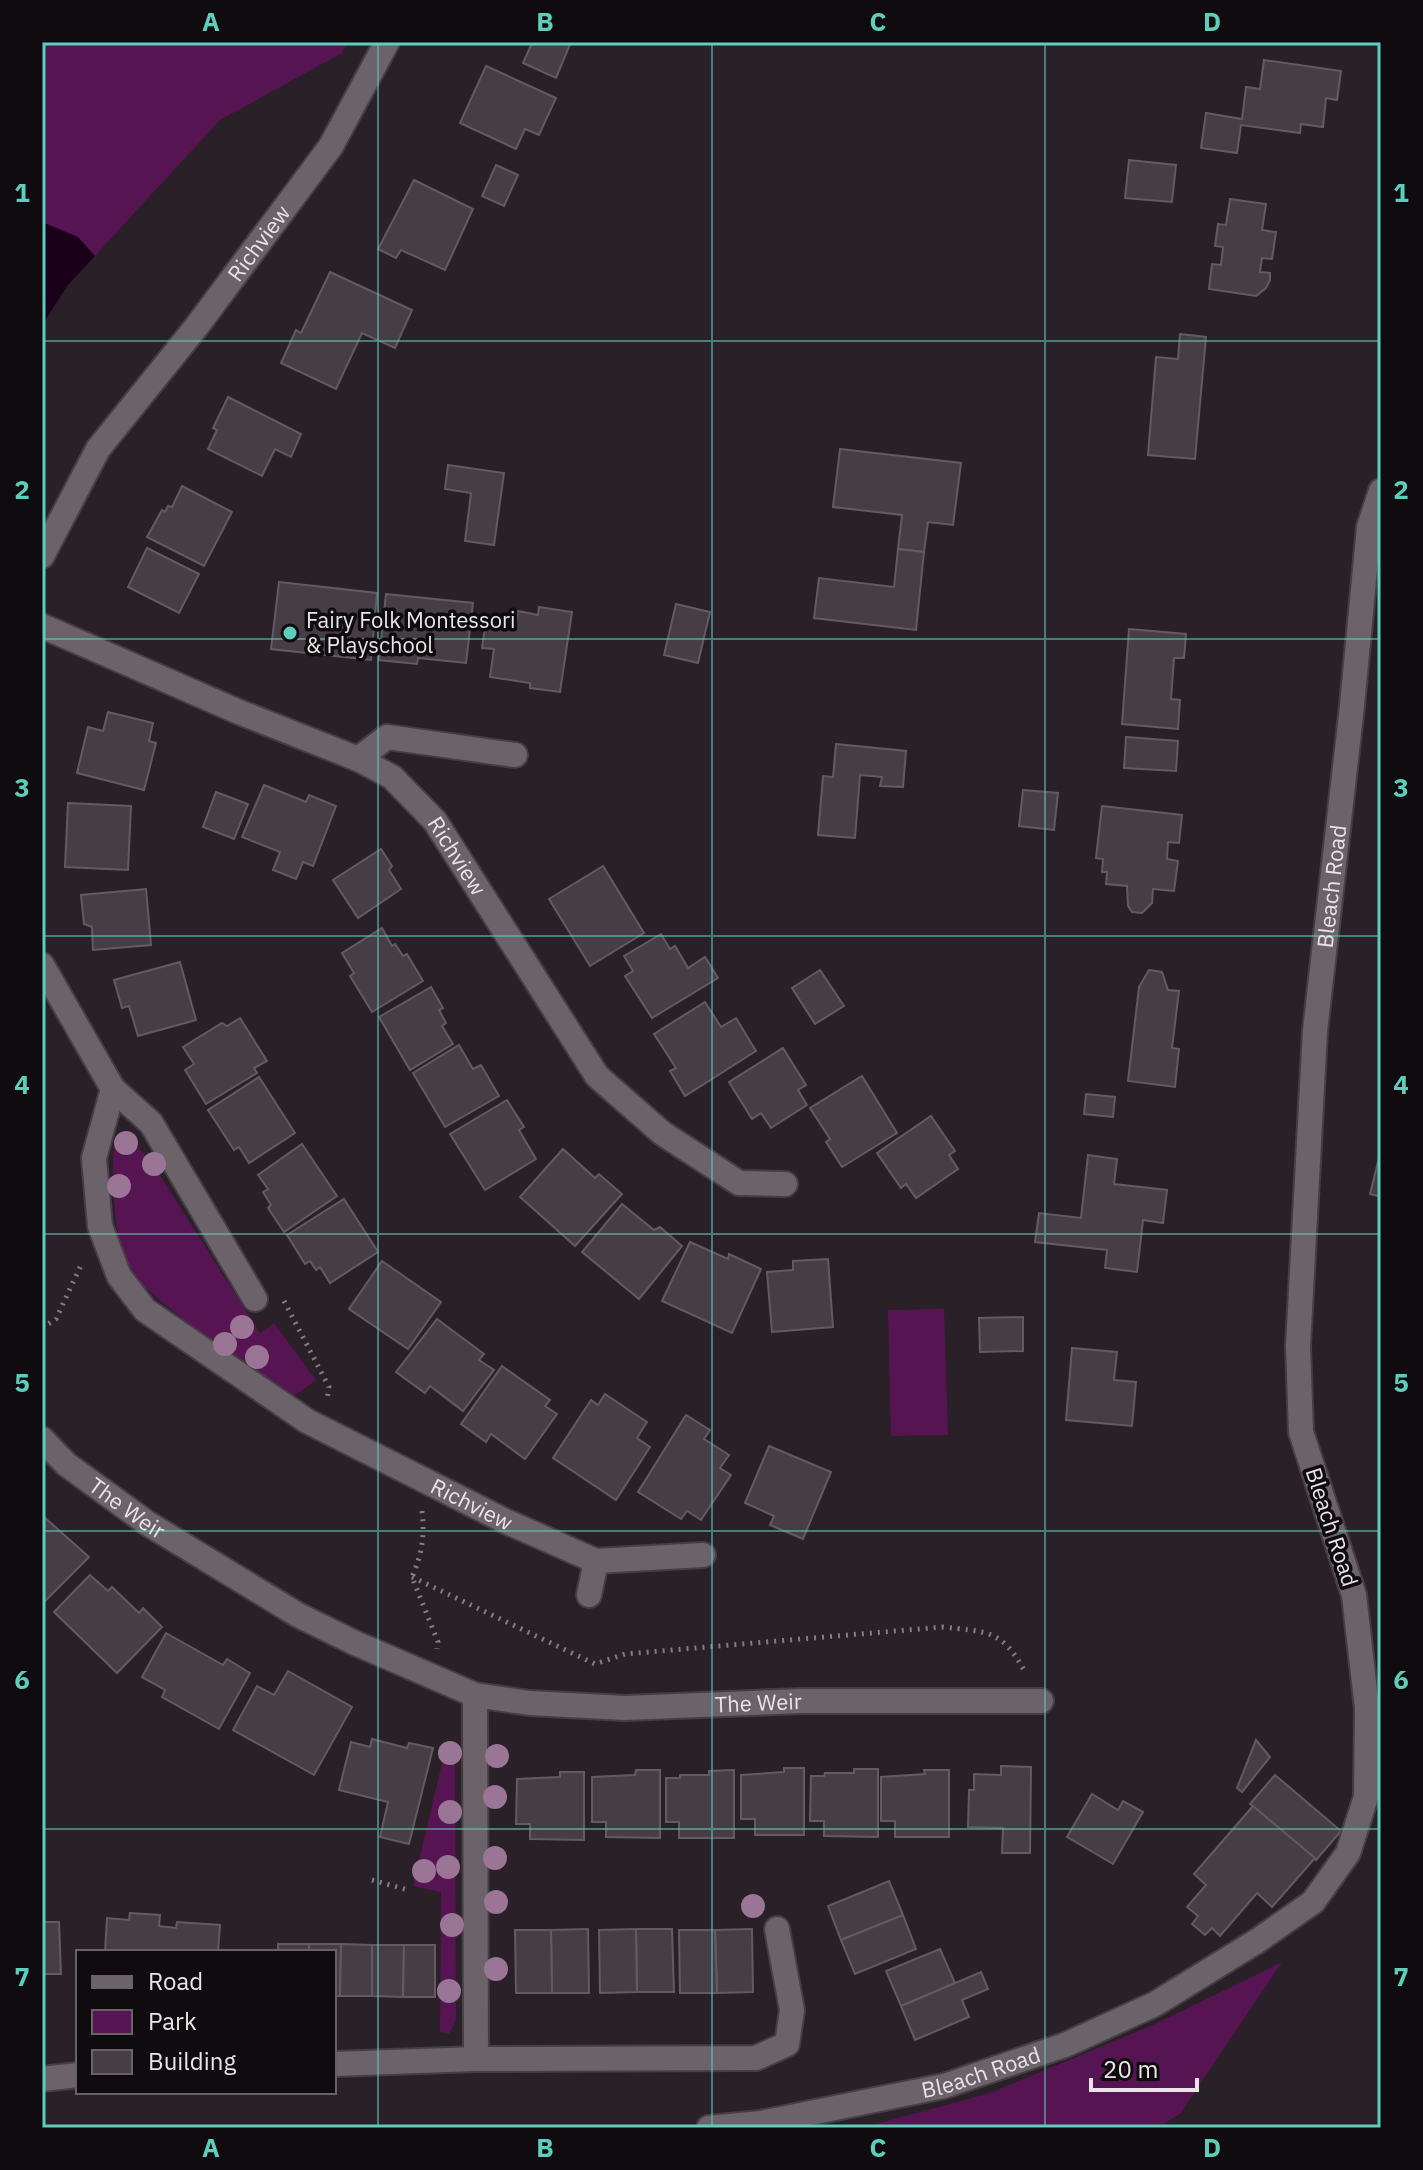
<svg xmlns="http://www.w3.org/2000/svg" width="1423" height="2170" font-family="'IBM Plex Sans',sans-serif">
<style>
.green{fill:#561552}
.water{fill:#1b0019}
.building{fill:#463d45;stroke:#645a63;stroke-width:2}
.lines{fill:none;stroke-linecap:round;stroke-linejoin:round}
.minor-casing{stroke:#453e45;stroke-width:28}
.path{stroke:#847d83;stroke-width:5;stroke-dasharray:2 6;stroke-linecap:butt}
.minor{stroke:#6c626a;stroke-width:24}
.tree{fill:#9a7595}
.grid{fill:none;stroke:#5ccebb;stroke-width:2;stroke-opacity:0.55}
.poi-dot{fill:#5ccebb;stroke:#0f0b0f;stroke-width:3}
.labels{text-anchor:middle;stroke-width:7;stroke-linejoin:round;paint-order:stroke}
.street-label{font-size:22px;fill:#eae4e9;stroke:#0f0b0f}
.poi-label{font-size:22px;fill:#eae4e9;stroke:#0f0b0f;text-anchor:start}
.neatline{fill:none;stroke:#5ccebb;stroke-width:3}
.grid-label{font-size:26px;text-anchor:middle;font-weight:bold;fill:#5ccebb}
</style>
<rect width="100%" height="100%" fill="#292028"/>
<g class="green">
<path d="M42 42H348L342 53 220 120 68 285 42 325Z"/>
<path d="M123 1136 132 1140 156 1169 260 1333 274 1323 316 1380 294 1396C257 1370 142 1299 127 1263 112 1225 112 1182 114 1142Z"/>
<path d="M944 1309 948 1435 891 1436 888 1310Z"/>
<path d="M447 1742H455L456 2021 449 2034 440 2032 441 1892 413 1886Z"/>
<path d="M1282 1962 1180 2114 1157 2128H861L990 2093 1155 2024Z"/>
</g>
<path class="water" d="M42 222 78 237 95 256 68 285 42 325Z"/>
<g class="building">
<path d="M529 42H571L556 78 523 63 532 43Z"/>
<path d="M1264 60 1341 71 1337 100 1326 98 1323 127 1301 124 1300 133 1241 125 1237 153 1201 148 1206 113 1242 119 1246 87 1260 89Z"/>
<path d="M486 66 556 98 539 135 525 129 516 149 460 123Z"/>
<path d="M1129 160 1176 165 1172 202 1125 198Z"/>
<path d="M496 165 518 175 504 206 482 196Z"/>
<path d="M414 180 473 209 445 270 401 250 396 258 378 249Z"/>
<path d="M1230 199 1266 204 1262 230 1276 232 1272 259 1262 258 1260 272 1270 273V280L1266 288 1256 296 1209 289 1212 264 1221 265 1223 247 1215 246 1218 224 1226 225Z"/>
<path d="M330 272 412 310 395 348 362 333 336 389 281 363 296 330 301 333Z"/>
<path d="M1180 334 1206 337 1195 459 1148 455 1156 357 1178 359Z"/>
<path d="M228 397 301 434 291 457 275 449 262 476 208 449 217 430 213 428Z"/>
<path d="M840 449 961 463 953 525 928 522 924 552 898 549 902 515 833 507Z"/>
<path d="M448 465 504 473 494 545 465 541 471 493 445 489Z"/>
<path d="M182 486 232 512 204 566 147 537 162 510 165 512 168 506 172 507Z"/>
<path d="M147 548 199 574 179 613 128 587Z"/>
<path d="M898 549 924 552 916 630 814 618 819 578 894 587Z"/>
<path d="M279 582 377 593 371 660 271 649Z"/>
<path d="M386 594 473 603 466 663 418 658 417 664 379 660Z"/>
<path d="M676 604 710 612 698 663 664 655Z"/>
<path d="M539 607 572 612 560 692 530 688V683L490 677 494 649 482 648 486 621 516 625 518 611 538 615Z"/>
<path d="M1129 629 1186 634 1184 658H1174L1171 699 1180 700 1178 729 1122 724Z"/>
<path d="M108 712 153 723 149 741 156 743 144 790 77 773 88 727 103 731Z"/>
<path d="M1126 737 1178 741 1176 771 1124 768Z"/>
<path d="M836 744 906 751 903 787 880 786 882 777 860 775 855 838 818 835 823 776 833 777Z"/>
<path d="M264 785 306 802 309 795 336 806 313 866 303 862 296 879 273 870 280 852 242 837Z"/>
<path d="M1023 790 1058 793 1054 830 1019 826Z"/>
<path d="M216 792 248 804 234 839 203 827Z"/>
<path d="M68 803 131 806 128 870 65 867Z"/>
<path d="M1102 806 1182 815 1179 843 1168 842 1167 859 1178 861 1174 891 1153 889 1152 903 1142 913 1132 912 1128 906 1127 886 1106 884 1107 872H1102L1103 859 1096 858Z"/>
<path d="M381 849 392 866 389 870 401 889 358 918 333 880Z"/>
<path d="M603 866 644 933 590 966 549 899Z"/>
<path d="M146 889 151 945 93 950 92 927 84 924 81 895Z"/>
<path d="M382 928 392 946 395 944 403 956 407 954 423 981 372 1012 350 976 354 973 342 953Z"/>
<path d="M661 934 670 949 675 946 688 968 705 957 718 978 652 1018 625 976 633 971 624 956Z"/>
<path d="M180 962 196 1020 138 1036 129 1006 122 1008 114 980Z"/>
<path d="M820 970 844 1006 815 1024 792 988Z"/>
<path d="M1149 970 1162 972 1168 990 1179 991 1172 1048 1179 1049 1175 1087 1128 1081 1139 987Z"/>
<path d="M431 987 443 1008 439 1010 446 1023 442 1026 453 1044 410 1070 379 1017Z"/>
<path d="M705 1002 721 1027 736 1018 756 1051 685 1096 670 1071 676 1068 654 1034Z"/>
<path d="M240 1018 267 1061 254 1068 257 1073 206 1104 185 1070 194 1064 183 1047 222 1023 227 1026Z"/>
<path d="M459 1045 473 1069 481 1065 499 1096 445 1127 413 1073Z"/>
<path d="M783 1048 806 1085 798 1090 807 1105 771 1128 761 1113 752 1119 729 1082Z"/>
<path d="M862 1076 897 1133 842 1167 826 1142 830 1139 810 1108Z"/>
<path d="M259 1077 295 1133 249 1163 239 1147 234 1150 208 1110Z"/>
<path d="M1086 1094 1115 1097 1113 1117 1084 1114Z"/>
<path d="M507 1100 524 1127 519 1130 536 1159 485 1190 450 1134Z"/>
<path d="M931 1116 955 1151 949 1155 958 1169 916 1198 906 1184 901 1188 877 1153Z"/>
<path d="M302 1144 337 1196 284 1232 268 1208 271 1205 263 1192 268 1189 258 1175Z"/>
<path d="M563 1149 595 1178 599 1174 622 1194 575 1246 520 1197Z"/>
<path d="M1088 1155 1117 1159 1114 1184 1167 1190 1163 1223 1143 1220 1137 1272 1105 1268 1107 1250 1035 1242 1039 1213 1081 1218Z"/>
<path d="M1379 1158 1381 1159V1197L1370 1194Z"/>
<path d="M344 1199 378 1252 330 1283 320 1267 316 1270 310 1261 305 1264 287 1235Z"/>
<path d="M622 1204 654 1230 660 1227 682 1246 639 1299 582 1252Z"/>
<path d="M690 1242 728 1259 729 1254 761 1269 732 1333 662 1301Z"/>
<path d="M828 1259 833 1327 772 1332 767 1272 793 1270V1261Z"/>
<path d="M382 1261 441 1302 408 1349 349 1309Z"/>
<path d="M1023 1317V1351L980 1352 979 1318Z"/>
<path d="M437 1319 484 1354 479 1360 494 1370 463 1411 430 1386 425 1393 396 1372Z"/>
<path d="M1072 1348 1117 1352 1114 1380 1136 1382 1132 1426 1066 1420Z"/>
<path d="M502 1366 550 1400 545 1406 557 1414 525 1459 491 1434 486 1442 461 1424Z"/>
<path d="M605 1394 647 1422 637 1438 650 1447 616 1500 553 1458 591 1400 598 1405Z"/>
<path d="M686 1415 710 1430 704 1439 729 1455 720 1468 731 1475 701 1520 687 1511 681 1519 638 1492Z"/>
<path d="M769 1446 831 1472 803 1539 770 1525 774 1516 745 1503Z"/>
<path d="M43 1516 89 1557 44 1602 42 1600Z"/>
<path d="M90 1575 108 1591 112 1587 139 1613 143 1608 162 1627 117 1673 54 1612Z"/>
<path d="M166 1633 223 1665 227 1659 250 1673 219 1729 162 1697 165 1690 142 1677Z"/>
<path d="M288 1671 352 1707 314 1775 233 1730 257 1686 274 1695Z"/>
<path d="M372 1739 407 1748 409 1743 433 1748 409 1844 380 1837 388 1802 339 1790 351 1742 370 1747Z"/>
<path d="M1256 1740 1270 1757 1242 1792 1237 1788Z"/>
<path d="M1001 1766 1031 1767 1030 1853H1002L1003 1828 968 1827 969 1790H974V1774L1001 1775Z"/>
<path d="M784 1768H804V1835H755V1819H741V1775L784 1772Z"/>
<path d="M854 1769H878V1837L824 1836V1821H810L811 1776H824L825 1773H854Z"/>
<path d="M636 1770H660V1838L606 1837V1822H592V1777L635 1775Z"/>
<path d="M734 1770V1838H679V1822H666V1778H680V1775H709V1771Z"/>
<path d="M924 1770H949V1837H895V1821H881V1777L925 1774Z"/>
<path d="M560 1772H584V1840L530 1839V1824H516L517 1779 560 1777Z"/>
<path d="M1275 1775 1341 1831 1316 1860 1250 1804Z"/>
<path d="M1092 1794 1118 1810 1123 1801 1143 1812 1113 1864 1067 1837Z"/>
<path d="M1253 1806 1315 1858 1272 1907 1257 1893 1220 1936 1212 1928 1205 1935 1192 1924 1198 1916 1187 1907 1206 1885 1194 1874Z"/>
<path d="M889 1881 903 1915 841 1940 828 1906Z"/>
<path d="M130 1913 160 1915 159 1926 176 1928 177 1922 220 1925 218 1952H105L107 1918 129 1920Z"/>
<path d="M903 1915 916 1949 855 1974 841 1940Z"/>
<path d="M42 1922H59L61 1974H42Z"/>
<path d="M588 1929 589 1993H552L551 1930Z"/>
<path d="M636 1929H672L674 1992H637Z"/>
<path d="M636 1929 637 1992 600 1993 599 1930Z"/>
<path d="M752 1929 753 1992 717 1993 715 1930Z"/>
<path d="M515 1930H551L552 1993H516Z"/>
<path d="M679 1930H715L717 1993H680Z"/>
<rect x="278" y="1944" width="31" height="8"/>
<path d="M309 1944H341L340 1996H334V1952H309Z"/>
<path d="M341 1944 372 1945V1996H340Z"/>
<path d="M372 1945H404L403 1997 372 1996Z"/>
<path d="M404 1945H435V1997H403Z"/>
<path d="M940 1949 955 1983 901 2006 886 1971Z"/>
<path d="M981 1972 988 1989 962 2000 969 2017 915 2040 901 2006Z"/>
</g>
<g class="lines">
<defs>
<g id="minor">
<path id="s1" d="M42 556 98 449 197 326 331 146 387 42"/>
<path id="s2" d="M42 626 239 712 358 759 392 777 435 821 597 1076 662 1133 739 1183 785 1184"/>
<path d="M358 759 387 737 515 755"/>
<path id="s3" d="M42 965 113 1089 94 1158 100 1226 119 1276 145 1310 307 1421 505 1521 596 1561 703 1555"/>
<path d="M113 1089 151 1123 255 1299"/>
<path id="s4" d="M42 1439 66 1464 147 1523 298 1615 355 1643 475 1695 529 1703 625 1708 801 1701H1041"/>
<path d="M589 1595 596 1561"/>
<path d="M475 1695 476 2059"/>
<path d="M334 2064 476 2059 756 2058 787 2044 792 2010 777 1929"/>
<path d="M42 2079 78 2075"/>
<path id="s5" d="M709 2128 761 2123 944 2086 1065 2045 1155 2004 1257 1941 1313 1902 1348 1853 1366 1797 1367 1709 1354 1595 1301 1432 1298 1346 1315 1031 1352 706 1369 527 1381 491"/>
</g>
</defs>
<use href="#minor" class="minor-casing"/>
<g class="path">
<path d="M284 1301 329 1387 327 1400"/>
<path d="M42 1328 56 1319 82 1263"/>
<path d="M422 1511C425 1536 422 1554 412 1577L438 1642 437 1649"/>
<path d="M412 1577 595 1664 625 1654 942 1627C987 1632 1002 1629 1025 1672"/>
<path d="M372 1880 408 1890"/>
</g>
<use href="#minor" class="minor"/>
</g>
<g class="tree">
<circle cx="126" cy="1143" r="12"/>
<circle cx="154" cy="1164" r="12"/>
<circle cx="119" cy="1186" r="12"/>
<circle cx="242" cy="1327" r="12"/>
<circle cx="225" cy="1344" r="12"/>
<circle cx="257" cy="1357" r="12"/>
<circle cx="450" cy="1753" r="12"/>
<circle cx="497" cy="1756" r="12"/>
<circle cx="495" cy="1797" r="12"/>
<circle cx="450" cy="1812" r="12"/>
<circle cx="495" cy="1858" r="12"/>
<circle cx="448" cy="1867" r="12"/>
<circle cx="424" cy="1871" r="12"/>
<circle cx="496" cy="1902" r="12"/>
<circle cx="753" cy="1906" r="12"/>
<circle cx="452" cy="1925" r="12"/>
<circle cx="496" cy="1969" r="12"/>
<circle cx="449" cy="1991" r="12"/>
</g>
<path class="grid" d="M378 42V2128M712 42V2128M1045 42V2128M42 341H1381M42 639H1381M42 936H1381M42 1234H1381M42 1531H1381M42 1829H1381"/>
<circle class="poi-dot" cx="290" cy="633" r="8"/>
<g class="labels">
<g class="street-label">
<text dy="8" stroke="none"><textPath href="#s1" startOffset="382">Richview</textPath></text>
<text dy="8" stroke="none"><textPath href="#s2" startOffset="484">Richview</textPath></text>
<text dy="8" stroke="none"><textPath href="#s5" startOffset="1694">Bleach Road</textPath></text>
<text dy="8" stroke="none"><textPath href="#s3" startOffset="760">Richview</textPath></text>
<text dy="8" stroke="none"><textPath href="#s4" startOffset="110">The Weir</textPath></text>
<text transform="translate(1332 1527) rotate(72)" y="8">Bleach Road</text>
<text dy="8" stroke="none"><textPath href="#s4" startOffset="790">The Weir</textPath></text>
<text dy="8" stroke="none"><textPath href="#s5" startOffset="278">Bleach Road</textPath></text>
</g>
<g class="poi-label">
<text x="306" y="628">Fairy Folk Montessori<tspan x="306" dy="25">&amp; Playschool</tspan></text>
</g>
</g>
<rect width="1423" height="2170" fill="none" stroke="#0f0b0f" stroke-width="88"/>
<rect x="76" y="1950" width="260" height="144" fill="#0f0b0f" stroke="#676266" stroke-width="2"/>
<rect x="92" y="1976" width="40" height="12" fill="#6c626a" stroke="#676266" stroke-width="2"/>
<text x="148" y="1990" font-size="24" fill="#eae4e9">Road</text>
<rect x="92" y="2010" width="40" height="24" fill="#561552" stroke="#676266" stroke-width="2"/>
<text x="148" y="2030" font-size="24" fill="#eae4e9">Park</text>
<rect x="92" y="2050" width="40" height="24" fill="#463d45" stroke="#676266" stroke-width="2"/>
<text x="148" y="2070" font-size="24" fill="#eae4e9">Building</text>
<path d="M1091 2078v12h106v-12" fill="none" stroke="#eae4e9" stroke-width="4"/>
<text x="1103" y="2078" font-size="24" fill="#eae4e9" stroke="#0f0b0f" stroke-width="6" paint-order="stroke">20 m</text>
<rect x="44" y="44" width="1335" height="2082" class="neatline"/>
<g class="grid-label">
<text x="211" y="31">A</text>
<text x="545" y="31">B</text>
<text x="878" y="31">C</text>
<text x="1212" y="31">D</text>
<text x="22" y="202">1</text>
<text x="1401" y="202">1</text>
<text x="22" y="499">2</text>
<text x="1401" y="499">2</text>
<text x="22" y="797">3</text>
<text x="1401" y="797">3</text>
<text x="22" y="1094">4</text>
<text x="1401" y="1094">4</text>
<text x="22" y="1392">5</text>
<text x="1401" y="1392">5</text>
<text x="22" y="1689">6</text>
<text x="1401" y="1689">6</text>
<text x="22" y="1986">7</text>
<text x="1401" y="1986">7</text>
<text x="211" y="2157">A</text>
<text x="545" y="2157">B</text>
<text x="878" y="2157">C</text>
<text x="1212" y="2157">D</text>
</g>
</svg>
